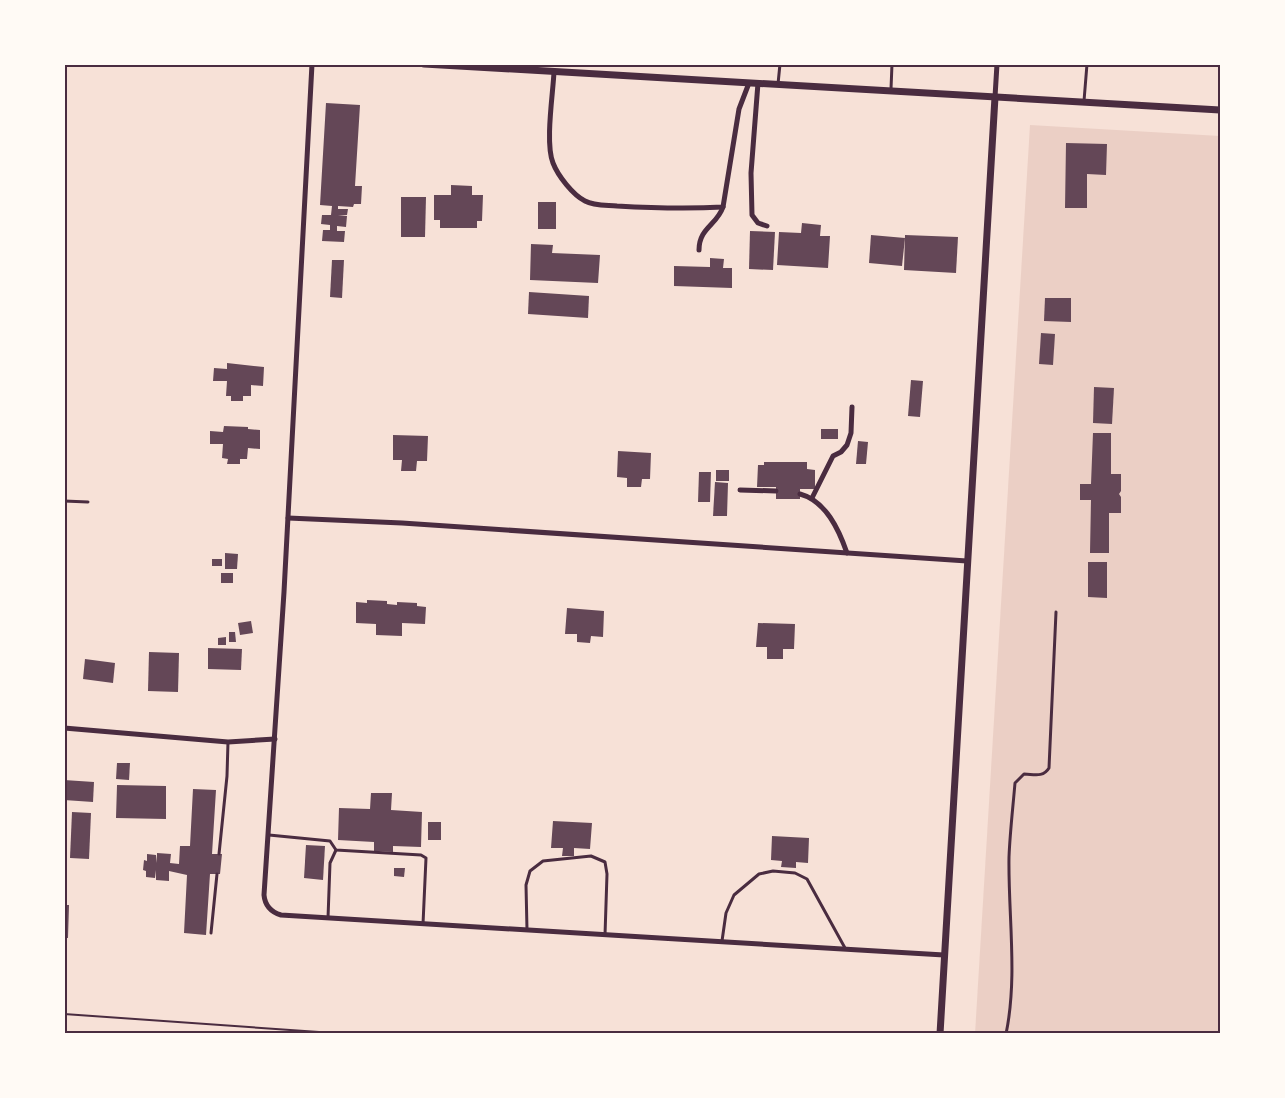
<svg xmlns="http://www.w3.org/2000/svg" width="1285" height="1098" font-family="Inter,sans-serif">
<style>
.green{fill:#ebcfc5}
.building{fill:#644757}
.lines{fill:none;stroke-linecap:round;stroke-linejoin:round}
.path{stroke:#4a2c40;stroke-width:2}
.service{stroke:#4a2c40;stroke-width:3}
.minor{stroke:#4a2c40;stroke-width:5}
.tertiary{stroke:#4a2c40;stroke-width:7}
.neatline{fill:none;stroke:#4a2c40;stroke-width:2}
</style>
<rect width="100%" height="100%" fill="#f7e1d7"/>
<path class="green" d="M1030 125 1220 136V1033L975 1034Z"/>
<g class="building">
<path d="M326 103 360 105 355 186H362L361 204H354L353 207 338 206V209H348L347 215H338L347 216 346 227 337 226V231H345L344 242 322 241 323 230H330V225L321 224 322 215H331L332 206 320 205Z"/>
<path d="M1066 143 1107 144 1106 175 1087 174V208H1065Z"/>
<path d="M451 185 472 186V195H483L482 221H477V228H440V220H434V195H451Z"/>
<path d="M401 197H426L425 237H401Z"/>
<rect x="538" y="202" width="18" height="27"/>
<path d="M802 223 821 225 820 236H830L828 268 777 265 779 232 801 233Z"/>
<path d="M750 231 775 232 773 270 749 269Z"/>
<path d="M871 235 905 238 902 266 869 263Z"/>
<path d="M905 235 958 237 956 273 904 270Z"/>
<path d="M531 244 553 245 552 253 600 255 598 283 530 280Z"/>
<path d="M710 258 724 259 723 268H732V288L674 286V266L710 267Z"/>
<path d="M332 260H344L342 298 330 297Z"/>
<path d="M529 292 589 296 588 318 528 314Z"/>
<path d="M1045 298H1071V322L1044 321Z"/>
<path d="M1041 333 1055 334 1053 365 1039 364Z"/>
<path d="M227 363 264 367 263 386 251 385V396H243V401H231V396H226L227 381H213L214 368 227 369Z"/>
<path d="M911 380 923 381 920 417 908 416Z"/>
<path d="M1094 387 1114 388 1112 424 1093 423Z"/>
<path d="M224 426 248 427V429L260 430V449L248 448 247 459H240V464H227L228 459 222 458 223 444H210V431L223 432Z"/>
<rect x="821" y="429" width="17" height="10"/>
<path d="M1093 433H1111V474H1121V491L1119 494 1121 497V513H1109V553H1090L1091 500H1080V484H1091Z"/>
<path d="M393 435 428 436 427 461H417L416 471H401L402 460H393Z"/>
<path d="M858 441 868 442 866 464H856Z"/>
<path d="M618 451 651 453 650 479H642L641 487H627V478L617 477Z"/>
<path d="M764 462H807V469L815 470V489H800V499H776V487H757L758 465H764Z"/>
<rect x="716" y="470" width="13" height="11"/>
<path d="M699 472H711L710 502H698Z"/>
<path d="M715 482 728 483 727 516H713Z"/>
<path d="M225 553 238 554 237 569H225Z"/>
<rect x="212" y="559" width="10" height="7"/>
<path d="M1088 562H1107V598L1088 597Z"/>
<rect x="221" y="573" width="12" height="10"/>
<path d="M367 600 387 601V604L397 605V602L417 603V606L426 607 425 624 402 623V636L376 635V624L356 623V602L367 603Z"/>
<path d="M567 608 604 611 603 637 591 636 590 643 577 642V634H565Z"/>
<path d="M251 621 253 633 240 635 238 623Z"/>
<path d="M758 623 795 624 794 649H783V659H767V647H756Z"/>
<path d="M229 632H235L236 642H229Z"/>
<path d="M226 637V645H218V638Z"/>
<path d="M208 648 242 649 241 670 208 669Z"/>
<path d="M149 652 179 653 178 692 148 691Z"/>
<path d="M85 659 115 663 113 683 83 679Z"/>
<path d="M117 763H130L129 780 116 779Z"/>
<path d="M64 780 94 782 93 802 64 800Z"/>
<path d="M117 785 166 786V819L116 818Z"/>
<path d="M193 789 216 790 212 854H222L220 874H210L206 935 184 933 187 875 169 871V881L156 880V870L155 878 146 877V871L143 870 144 860 147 861V854L156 855 157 863V853L171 854 170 863 179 864 180 846H190Z"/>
<path d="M371 793H392L391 810 422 812 421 847 393 846V852L374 851V842L338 840 339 808 370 809Z"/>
<path d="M72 812 91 813 89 859 70 858Z"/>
<path d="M553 821 592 823 590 849 574 848V856H562L563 848H551Z"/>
<rect x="428" y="822" width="13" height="18"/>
<path d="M772 836 809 838 808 863 796 862V868L781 867 782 861 771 860Z"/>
<path d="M306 845 325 846 323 880 304 878Z"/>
<path d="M394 868H405L404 877 394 876Z"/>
<path d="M64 905H69L68 938H64Z"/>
</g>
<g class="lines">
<path class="path" d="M64 1014 348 1034"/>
<g class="service">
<path d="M778 84 780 64"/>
<path d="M891 89 892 64"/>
<path d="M1084 101 1087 64"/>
<path d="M64 501 88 502"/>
<path d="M269 835 330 841 336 850 421 855 426 858 423 924"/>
<path d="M219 854 227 776 228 742"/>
<path d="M328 918 330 863 336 850"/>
<path d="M527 930 526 885 530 871 543 861 591 856 605 862 607 874 605 935"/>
<path d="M211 933 217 874"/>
<path d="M722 941 726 913 734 895 759 874 773 871 795 873 807 879 845 948"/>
<path d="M1006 1034C1018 976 1008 915 1009 857 1010 832 1013 807 1015 783L1024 774C1033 774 1043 778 1049 768L1056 612"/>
</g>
<g class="minor">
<path d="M312 64 284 592 264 895C265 906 271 912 281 915 502 930 723 941 944 955"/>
<path d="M554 72C553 94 545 143 553 163 558 176 573 195 585 201 594 206 607 205 617 206 652 208 687 209 723 207L739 109 749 83"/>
<path d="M758 83 751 173 752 215 758 223 767 226"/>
<path d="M995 97 997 64"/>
<path d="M699 250C699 228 717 225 723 207"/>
<path d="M740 490 776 491"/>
<path d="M800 494C826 501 839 530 847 553"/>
<path d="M812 498 833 456 841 452 847 445 851 433 852 407"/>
<path d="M288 518 402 523 967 561"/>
<path d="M64 728 228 742 275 739"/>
</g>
<g class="tertiary">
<path d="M424 64 1220 110"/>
<path d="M940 1034 995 97"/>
</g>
</g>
<rect width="1285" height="1098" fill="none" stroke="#fffaf5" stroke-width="132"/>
<rect x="66" y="66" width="1153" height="966" class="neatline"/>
</svg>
